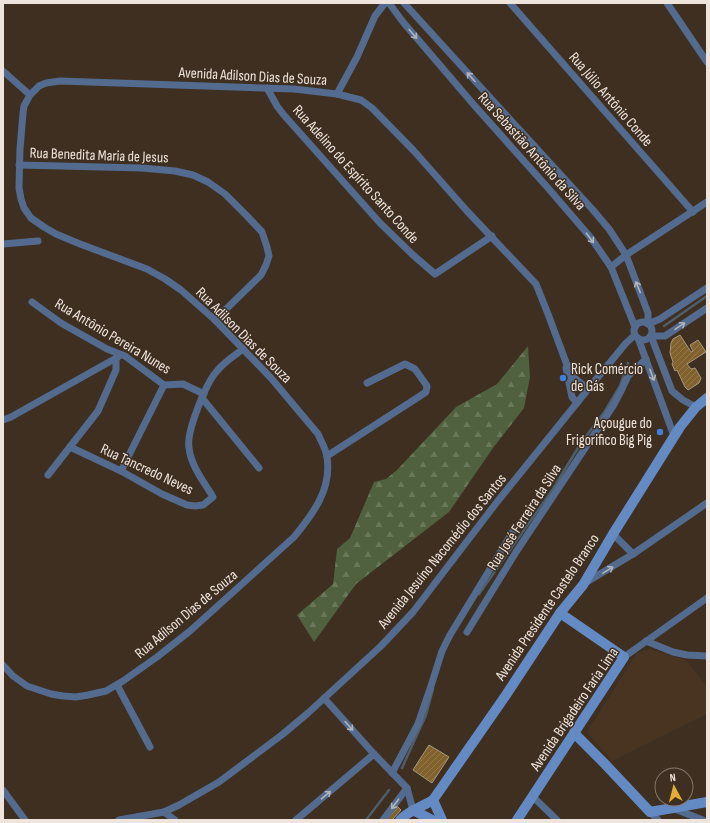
<svg xmlns="http://www.w3.org/2000/svg" width="710" height="823" font-family="'Sofia Sans Condensed',sans-serif">
<style>
.built{fill:#493421}
.forest{fill:url(#forest-firs)}
.lines{fill:none;stroke-linecap:round;stroke-linejoin:round}
.stream{stroke:#4d5e68;stroke-width:2.5}
.building{fill:url(#building-hatch);stroke:#a49782}
.street{stroke:#536b8f;stroke-width:7}
.secondary{stroke:#638ac3;stroke-width:10}
.oneway{stroke:#b1b4bd}
.shop-dot{fill:#3f7fe0;stroke:#3e2f21;stroke-width:1.5}
.labels{text-anchor:middle;stroke-width:3;stroke-linejoin:round;paint-order:stroke}
.street-label{font-size:15px;fill:#efe4dc;stroke:#3e2f21}
.poi-label{font-size:15px;fill:#efe4dc;stroke:#3e2f21;text-anchor:start}
</style>
<defs>
<pattern id="forest-firs" width="22" height="20" patternUnits="userSpaceOnUse"><rect width="22" height="20" fill="#4f613e"/><path d="M5 1l3.5 6h-7zM16 11l3.5 6h-7z" fill="#697859"/></pattern>
<pattern id="building-hatch" width="6" height="6" patternUnits="userSpaceOnUse"><rect width="6" height="6" fill="#82622c"/><path d="M-1 1l2-2M0 6l6-6M5 7l2-2" fill="none" stroke="#94784a"/></pattern>
</defs>
<rect width="100%" height="100%" fill="#3e2f21"/>
<path class="built" d="M649 649 686 660 707 687V714L612 761 587 732 636 654Z"/>
<path class="forest" d="M528 346 530 377 524 408 493 448 449 512 356 584 314 642 297 615 333 584 337 549 350 538 374 482 386 479 397 470 456 407 497 384Z"/>
<g class="lines">
<g class="stream">
<path d="M664 326 707 296"/>
<path d="M479 594 553 489 562 474 581 443 605 411 620 386 628 363"/>
<path d="M402 768 426 715 433 689"/>
<path d="M366 820 389 790"/>
</g>
</g>
<g class="building">
<path d="M680 335 691 352 693 351 690 345 698 340 706 352 687 364 691 369 695 368 701 378 699 383 688 390 685 387 677 370 675 371 672 364 673 362 670 353 671 343 673 339Z"/>
<path d="M429 745 449 757 432 783 413 770Z"/>
<path d="M397 806 401 810 392 820H385Z"/>
</g>
<g class="lines">
<g class="street">
<path d="M389 3 403 22 474 105 548 188 591 238 611 267 635 327"/>
<path d="M404 3 506 115 593 210 609 229 626 255 648 313V324L660 319 707 288"/>
<path d="M510 3 566 67 693 212"/>
<path d="M667 3 707 62"/>
<path d="M3 71 30 95"/>
<path d="M267 88 277 106 283 114 380 223 413 255 435 274 492 236"/>
<path d="M337 94 357 57 375 16 385 3"/>
<path d="M19 165 142 168 175 171 193 175 208 182 225 194 247 216 262 232 267 247 269 256 266 265 261 275 215 320"/>
<path d="M3 244 38 241"/>
<path d="M611 267 626 255 707 202"/>
<path d="M32 302 61 323 107 349 125 356 164 385 183 384 204 394"/>
<circle cx="643" cy="331" r="9"/>
<path d="M638 338 674 436"/>
<path d="M567 365 566 368 572 397 577 403"/>
<path d="M202 398 259 468"/>
<path d="M696 407 683 400 672 391 651 336H665L707 308"/>
<path d="M3 420 11 417 118 357"/>
<path d="M70 447 121 471 162 494 187 505 195 506 203 505 213 497C204 482 191 466 189 448 186 432 206 383 217 371 224 362 234 356 243 349"/>
<path d="M327 456 420 396 426 392 427 386 415 369 405 364 367 383"/>
<path d="M121 471 164 385"/>
<path d="M48 475 98 411 116 370V358"/>
<path d="M613 534 633 554"/>
<path d="M585 583 633 554 707 503"/>
<path d="M467 632 516 552 613 406 621 391 628 376 646 359"/>
<path d="M646 641 673 652 687 655 707 656"/>
<path d="M624 657 707 598"/>
<path d="M3 665 13 676 27 686 51 694 63 696 76 697 88 695 106 691 123 681 157 657 190 631 294 537C313 514 332 489 327 457 326 449 321 441 318 434L271 378 215 320 181 290 165 279 147 269 80 244 56 234 44 227 31 218 24 208 21 199 19 188 20 149 23 113 24 106 30 95 39 86 46 83 60 81 294 89 337 94 361 100 372 108 414 151 467 211 536 284 548 314 567 365C571 368 571 371 573 376 577 381 583 385 589 388"/>
<path d="M117 685 150 747"/>
<path d="M324 698 374 754 407 788 413 810"/>
<path d="M392 773 418 724 431 686 442 651 450 635 515 528"/>
<path d="M3 790 25 820"/>
<path d="M532 796 557 820"/>
<path d="M672 808 703 820"/>
<path d="M164 812 175 820"/>
<path d="M650 812 658 820"/>
<path d="M119 820 164 812 179 805 219 782 283 734 308 713 381 646 413 612 497 502 589 388 626 343 635 335"/>
<path d="M296 820 374 754"/>
<path d="M383 820 407 788"/>
</g>
<g class="secondary">
<path d="M574 733 605 764 650 812 707 802"/>
<path d="M433 800 442 820"/>
<path d="M413 810 432 820"/>
<path d="M400 820C409 810 422 807 433 800L506 695 560 613 583 585 613 534 680 427 696 407 707 398"/>
<path d="M517 820 624 657 560 613"/>
</g>
</g>
<defs><path id="oneway-shaft" d="M-6 0H5M1.5-3L5.5 0L1.5 3" fill="none" stroke-width="1.6" stroke-linecap="round" stroke-linejoin="round"/></defs>
<g class="oneway">
<use href="#oneway-shaft" transform="translate(413 34) rotate(50)"/>
<use href="#oneway-shaft" transform="translate(471 77) rotate(-132)"/>
<use href="#oneway-shaft" transform="translate(590 238) rotate(53)"/>
<use href="#oneway-shaft" transform="translate(638 287) rotate(-112)"/>
<use href="#oneway-shaft" transform="translate(680 326) rotate(-34)"/>
<use href="#oneway-shaft" transform="translate(652 375) rotate(70)"/>
<use href="#oneway-shaft" transform="translate(608 570) rotate(-31)"/>
<use href="#oneway-shaft" transform="translate(349 726) rotate(48)"/>
<use href="#oneway-shaft" transform="translate(326 795) rotate(-40)"/>
<use href="#oneway-shaft" transform="translate(395 804) rotate(127)"/>
</g>
<g class="shop-dot">
<circle cx="563" cy="378" r="4"/>
<circle cx="660" cy="432" r="4"/>
</g>
<g class="labels">
<g class="street-label">
<text transform="translate(253 76) rotate(3)" y="5">Avenida Adilson Dias de Souza</text>
<text transform="translate(611 99) rotate(49)" y="5">Rua Júlio Antônio Conde</text>
<text transform="translate(532 151) rotate(48)" y="5">Rua Sebastião Antônio da Silva</text>
<text transform="translate(99 155) rotate(2)" y="5">Rua Benedita Maria de Jesus</text>
<text transform="translate(356 174) rotate(48)" y="5">Rua Adelino do Espírito Santo Conde</text>
<text transform="translate(244 335) rotate(45)" y="5">Rua Adilson Dias de Souza</text>
<text transform="translate(113 336) rotate(31)" y="5">Rua Antônio Pereira Nunes</text>
<text transform="translate(147 469) rotate(25)" y="5">Rua Tancredo Neves</text>
<text transform="translate(524 517) rotate(-57)" y="5">Rua José Ferreira da Silva</text>
<text transform="translate(442 551) rotate(-51)" y="5">Avenida Jesuíno Nacomédio dos Santos</text>
<text transform="translate(547 607) rotate(-56)" y="5">Avenida Presidente Castelo Branco</text>
<text transform="translate(186 614) rotate(-40)" y="5">Rua Adílson Dias de Souza</text>
<text transform="translate(574 709) rotate(-56)" y="5">Avenida Brigadeiro Faria Lima</text>
</g>
<g class="poi-label">
<text x="571" y="374">Rick Comércio<tspan x="571" dy="17">de Gás</tspan></text>
<text x="652" y="428" text-anchor="end">Açougue do<tspan x="652" dy="17">Frigorifico Big Pig</tspan></text>
</g>
</g>
<rect width="710" height="823" fill="none" stroke="#efe4dc" stroke-width="8"/>
<g transform="translate(674 787) rotate(353)"><circle r="19" fill="#3e2f21" stroke="#85776c"/>
<path d="M0-3L7 15L0 10L-7 15Z" fill="#e6ad36"/>
<text y="-6" font-size="11" font-weight="bold" text-anchor="middle" fill="#efe4dc">N</text>
</g>
</svg>
